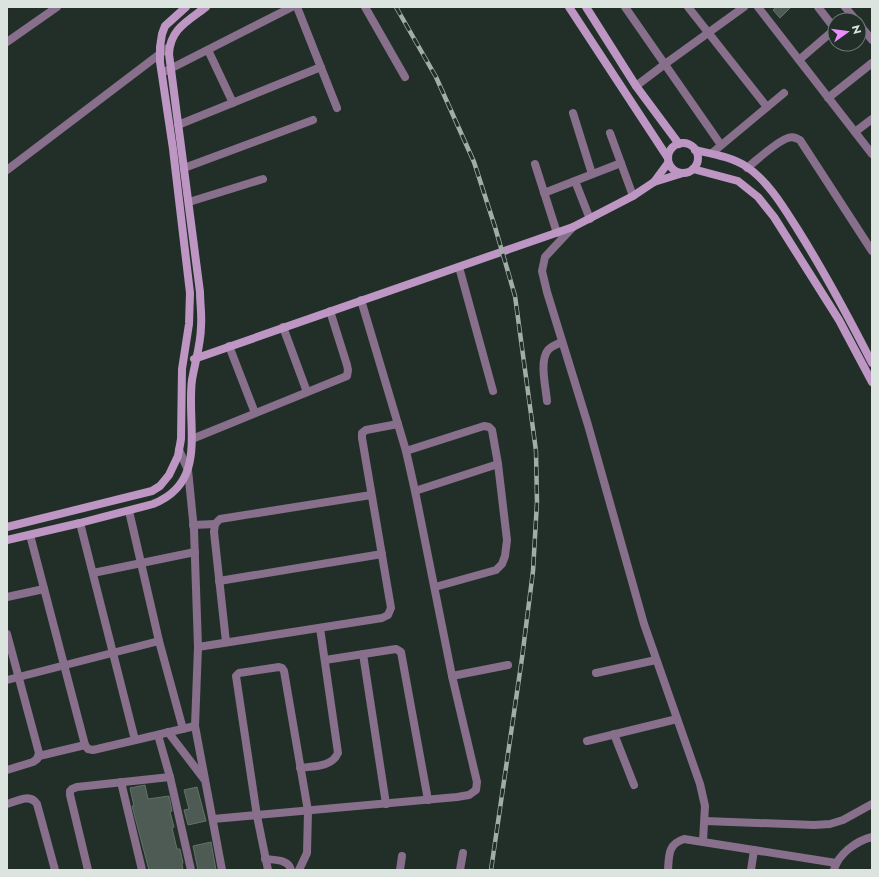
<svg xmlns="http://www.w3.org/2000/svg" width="879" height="877" font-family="Jost,sans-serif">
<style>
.building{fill:#4d5b54;stroke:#63716a}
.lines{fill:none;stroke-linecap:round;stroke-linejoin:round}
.street{stroke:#886f8c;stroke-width:8}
.secondary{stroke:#bd96c3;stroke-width:8}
.rail-casing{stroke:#a3ada8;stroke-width:4.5}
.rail{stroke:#222f29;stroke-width:3;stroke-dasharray:9;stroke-linecap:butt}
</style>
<rect width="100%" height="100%" fill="#222f29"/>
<g class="building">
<path d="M776 7H791L780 18 773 10Z"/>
<path d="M145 785 148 799 169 796 172 811 170 812 174 827 172 828 177 849H180L183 863 182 864 183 870H149L132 806H134L130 788Z"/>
<path d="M197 787 206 821 188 825 184 810 189 809 184 790Z"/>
<path d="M211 842 216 870H198L193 846Z"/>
</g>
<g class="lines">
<g class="street">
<path d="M297 7 337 108"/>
<path d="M365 7 405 77"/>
<path d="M625 7 721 145"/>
<path d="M688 7 767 107"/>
<path d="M758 7 872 154"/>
<path d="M845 7 856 20"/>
<path d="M859 24 872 40"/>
<path d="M7 42 57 7"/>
<path d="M208 50 233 103"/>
<path d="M799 60 835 29 818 7"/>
<path d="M162 73 292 7"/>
<path d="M636 86 665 64 744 7"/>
<path d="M828 98 872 63"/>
<path d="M573 113 592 174"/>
<path d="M178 125 321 67"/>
<path d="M855 132 872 119"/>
<path d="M610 133 633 196"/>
<path d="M712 153 784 93"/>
<path d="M535 164 557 233"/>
<path d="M184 168 313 120"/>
<path d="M747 168C757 160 777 141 788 138 793 136 796 138 800 140L872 251"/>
<path d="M7 170 169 47"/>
<path d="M575 181 590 219"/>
<path d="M544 193 621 163"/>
<path d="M189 202 263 179"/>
<path d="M573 227 545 257 542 271 547 292 588 425 644 624 700 784 705 806 703 841"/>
<path d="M459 267 493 391"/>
<path d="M283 327 307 392"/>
<path d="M229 346 255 413"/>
<path d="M547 401C546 388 539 361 548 350 551 346 557 344 562 342"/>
<path d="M192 439 347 376 348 370 347 365 330 311"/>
<path d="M179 450 188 470 194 530 198 647 195 726 222 870"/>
<path d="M406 451 484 426 489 427 492 430 498 464 507 540 505 556 502 564 496 570 435 587"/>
<path d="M415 491 498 464"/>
<path d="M129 511 159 641 183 729"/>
<path d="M80 523 135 740"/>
<path d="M193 525 215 524"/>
<path d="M30 535 85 745 88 749 93 750 195 726"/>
<path d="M93 573 195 552"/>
<path d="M219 581 382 554"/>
<path d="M7 597 44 589"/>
<path d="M7 634 39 753 37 759 33 762 7 770"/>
<path d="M226 642 214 532 215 524 220 519 371 495"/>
<path d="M198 647 382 618 388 615 391 608 362 438V433L366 430 398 424"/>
<path d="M363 654 386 804"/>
<path d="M325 660 396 649 401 652 428 800"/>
<path d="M596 673 656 660"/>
<path d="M452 676 508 665"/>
<path d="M7 680 159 641"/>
<path d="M168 732 204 779"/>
<path d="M614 734 634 785"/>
<path d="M158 735 170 777 191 870"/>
<path d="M587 741 677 719"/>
<path d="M37 759 39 756 85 745"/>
<path d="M300 768C314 766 332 767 338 753L320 628"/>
<path d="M121 782 142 870"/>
<path d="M7 804C17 801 30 793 37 804L55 870"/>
<path d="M213 819 457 797 469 795 476 790 477 782 452 676 415 491 406 451 361 300"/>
<path d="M705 821 814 825 830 824 843 820 872 804"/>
<path d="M265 859C274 860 289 859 291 870"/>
<path d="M88 870 70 795V791L72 789 77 787 170 777"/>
<path d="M268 870 257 816 236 676 239 673 279 667 282 668 284 671 308 811 307 853 299 870"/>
<path d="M400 870 402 856"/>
<path d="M460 870 463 853"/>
<path d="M668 870C669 855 668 844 684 839L836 863"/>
<path d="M751 870 754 850"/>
<path d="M834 870C838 854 856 841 872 837"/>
</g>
<g class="secondary">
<path d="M569 7 668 158"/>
<path d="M586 7 636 86 679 144"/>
<circle cx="683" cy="158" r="15"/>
<path d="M695 150C713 154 732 157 747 167 769 182 784 208 798 230 825 273 849 318 872 363"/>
<path d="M693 169 738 181 758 197 774 217 839 320 872 382"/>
<path d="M654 182 668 163"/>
<path d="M194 359 573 227 633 196 654 182 683 173"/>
<path d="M7 527 152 491 160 486 169 475 178 456 181 439 182 369 189 324 190 293 173 149 160 62V47L162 34 165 26 186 7"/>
<path d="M7 540 80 523 153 504C209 482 186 426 192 380 195 362 201 344 201 326 202 315 200 303 200 292L169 54C170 29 188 21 206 7"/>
</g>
<defs>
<path id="rail" d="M396 7 436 77 474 162 495 227 515 296 536 451 537 502 533 571 522 658 491 870"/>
</defs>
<use href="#rail" class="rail-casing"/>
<use href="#rail" class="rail"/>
</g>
<rect width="879" height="877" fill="none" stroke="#dce4e0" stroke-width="16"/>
<g transform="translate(847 32) rotate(76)"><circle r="19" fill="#222f29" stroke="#6c7772"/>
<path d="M0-3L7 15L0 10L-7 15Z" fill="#eb8dfc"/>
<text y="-6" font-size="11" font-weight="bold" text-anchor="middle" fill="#dce4e0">N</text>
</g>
</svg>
